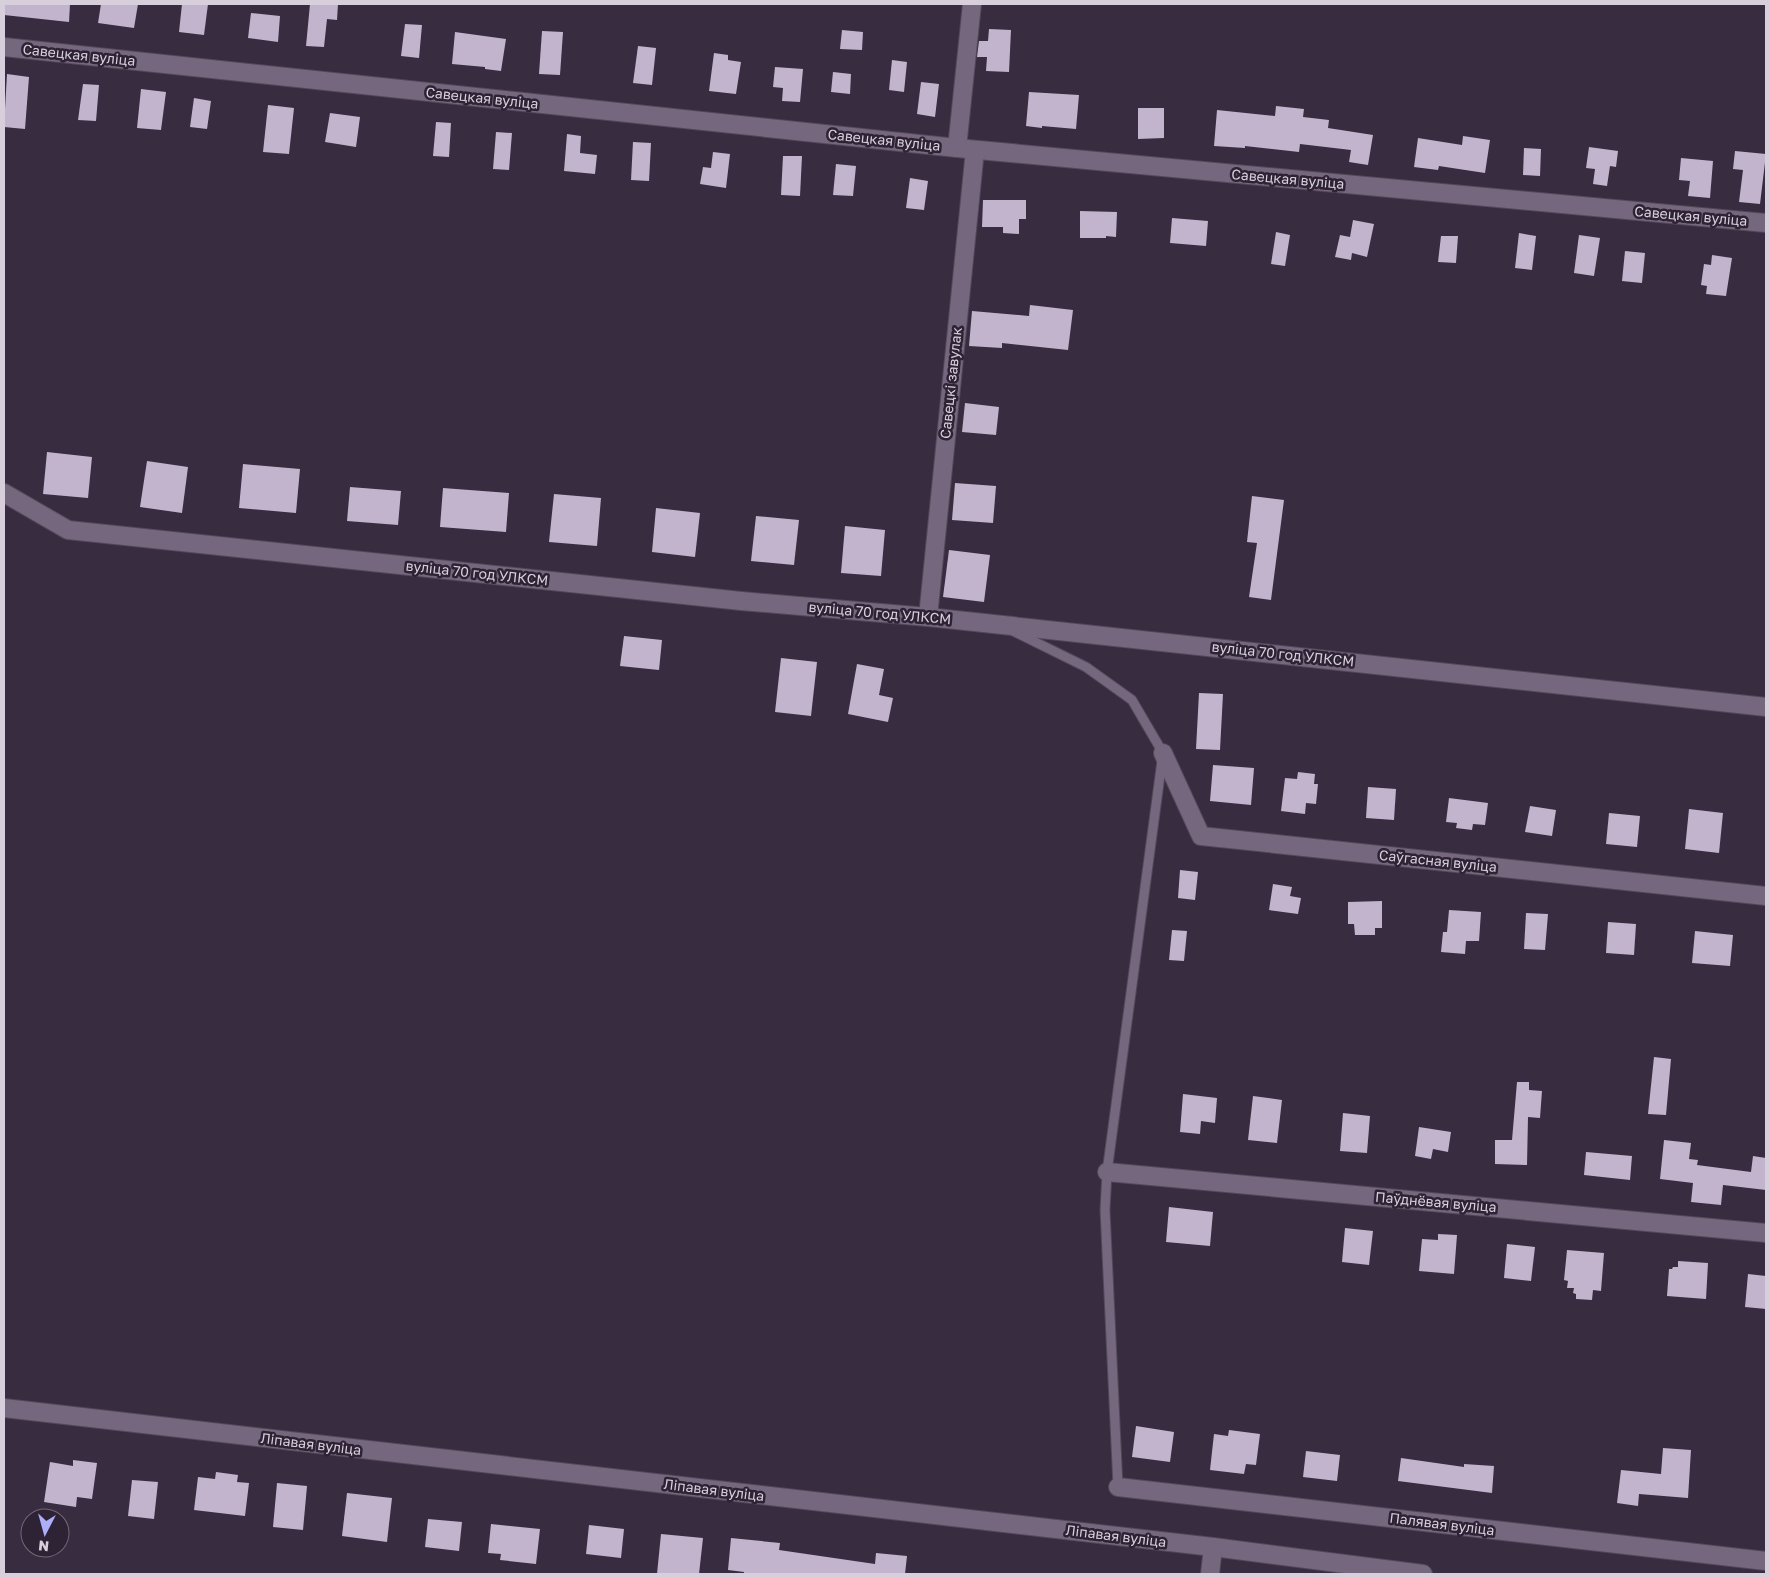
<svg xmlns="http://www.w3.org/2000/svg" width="1770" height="1578" font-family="'Golos Text',sans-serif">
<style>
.building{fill:#c3b4cd}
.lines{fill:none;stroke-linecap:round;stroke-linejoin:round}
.lane-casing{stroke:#534859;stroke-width:11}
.street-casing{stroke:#534859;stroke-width:20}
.lane{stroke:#75677e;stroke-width:9}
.street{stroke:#75677e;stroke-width:18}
.labels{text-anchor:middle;stroke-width:5;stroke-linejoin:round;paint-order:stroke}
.street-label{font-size:14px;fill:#d7cfdc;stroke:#2e2235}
</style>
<rect width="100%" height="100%" fill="#382c40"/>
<g class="building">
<path d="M4 4H70L69 22 4 15Z"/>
<path d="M101 4H138L134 28 98 23Z"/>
<path d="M182 4H208L204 35 179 32Z"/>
<path d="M310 4H338L337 20 327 19 324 47 306 46Z"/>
<path d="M251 13 280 16 278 42 248 38Z"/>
<path d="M405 24 422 25 419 58 401 56Z"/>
<path d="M989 29 1011 30 1009 72 986 71 987 57H977L979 41H988Z"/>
<path d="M842 30 863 32 862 50 840 49Z"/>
<path d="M542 31 563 32 560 75 539 74Z"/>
<path d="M455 32 506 39 501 71 485 69V67L452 64Z"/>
<path d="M638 46 656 48 652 85 633 83Z"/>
<path d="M714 53 728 55V60L741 62 736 94 709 91Z"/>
<path d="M892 60 907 62 904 92 889 90Z"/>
<path d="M775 67 803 69 800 102 782 101 783 88 773 87Z"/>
<path d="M833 72 851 74 850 94 831 92Z"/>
<path d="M7 74 29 77 25 129 4 127Z"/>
<path d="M921 82 939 84 935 117 917 114Z"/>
<path d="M83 84 99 85 96 121 78 120Z"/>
<path d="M141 89 166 92 161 130 137 128Z"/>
<path d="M1029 92 1079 95 1076 129 1042 126V128L1026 126Z"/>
<path d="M194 98 211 101 207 129 190 127Z"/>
<path d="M268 105 294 108 289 154 263 152Z"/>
<path d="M1276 106 1304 109 1303 117 1329 120 1328 128 1373 135 1368 165 1349 162 1351 150 1300 144 1299 152 1245 146V148L1214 146 1217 110 1275 116Z"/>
<path d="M1138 108H1164V138L1138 139Z"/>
<path d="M330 113 360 117 356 147 325 142Z"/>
<path d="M436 122 451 123 449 157 433 156Z"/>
<path d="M496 132 512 133 509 170 493 169Z"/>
<path d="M567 134 581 136 580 153 597 155 595 174 564 171Z"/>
<path d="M1463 136 1490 140 1485 173 1439 166 1438 170 1414 167 1418 138 1462 145Z"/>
<path d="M633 142 651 143 649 181 631 180Z"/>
<path d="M1589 147 1618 151 1616 167 1610 166 1607 186 1593 184 1595 169 1586 168Z"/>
<path d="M1524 148 1541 149 1540 176 1523 175Z"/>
<path d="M1735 151 1766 154 1760 204 1739 202 1743 170 1733 169Z"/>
<path d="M713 152 730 154 726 188 700 184 703 167 711 168Z"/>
<path d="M783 156H802L800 196 781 195Z"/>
<path d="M1681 158 1713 161 1710 198 1688 196 1690 181 1679 180Z"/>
<path d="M836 164 856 166 853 196 833 195Z"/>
<path d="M910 178 928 181 924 210 906 208Z"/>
<path d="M983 200H1026V219H1019V234L1003 233V227H982Z"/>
<path d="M1080 211 1117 212 1116 237 1106 236V238H1080Z"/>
<path d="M1172 218 1208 221 1206 246 1170 243Z"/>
<path d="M1353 220 1374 224 1367 257 1352 253 1351 260 1335 257 1340 235 1350 237Z"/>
<path d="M1276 232 1290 235 1285 266 1271 264Z"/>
<path d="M1519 233 1536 236 1532 270 1515 268Z"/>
<path d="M1579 235 1600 238 1594 276 1574 273Z"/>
<path d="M1441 236H1458L1456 263 1438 262Z"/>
<path d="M1625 251 1645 253 1642 283 1622 281Z"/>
<path d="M1712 255 1732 258 1726 296 1706 294 1707 286 1701 285 1704 264 1711 265Z"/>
<path d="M1030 305 1073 310 1068 350 1002 343V348L969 346 972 311 1029 316Z"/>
<path d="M965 403 999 407 996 435 962 432Z"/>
<path d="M47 452 92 457 88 498 43 494Z"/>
<path d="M147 461 188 467 182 513 140 507Z"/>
<path d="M243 464 300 469 296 513 239 508Z"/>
<path d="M955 483 996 486 993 523 952 520Z"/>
<path d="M350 487 401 491 398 525 347 521Z"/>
<path d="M443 488 509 493 506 532 440 527Z"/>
<path d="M554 494 601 498 597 546 549 542Z"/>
<path d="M1252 496 1284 500 1271 600 1249 597 1257 543 1247 542Z"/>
<path d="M656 508 700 513 695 557 652 552Z"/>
<path d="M756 516 799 520 794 565 751 561Z"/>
<path d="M845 526 885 530 881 576 841 573Z"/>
<path d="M949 550 990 555 984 602 943 597Z"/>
<path d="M624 636 662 640 659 670 620 666Z"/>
<path d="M781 658 817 662 811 716 775 712Z"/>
<path d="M857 664 884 669 879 695 893 698 888 722 848 714Z"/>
<path d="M1199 693 1223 694 1220 750 1196 749Z"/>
<path d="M1213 765 1254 768 1251 805 1210 801Z"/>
<path d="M1298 772 1315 774 1314 784H1318L1316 804 1306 803 1305 814 1281 811 1285 778 1297 779Z"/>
<path d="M1368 787 1396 789 1394 820 1366 818Z"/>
<path d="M1449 798 1488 803 1485 825 1473 824 1472 830 1456 828 1457 823 1446 822Z"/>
<path d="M1530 806 1556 810 1552 836 1525 832Z"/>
<path d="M1689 809 1723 813 1719 853 1685 849Z"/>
<path d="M1609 813 1640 816 1637 847 1606 844Z"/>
<path d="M1180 870 1198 872 1195 900 1178 898Z"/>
<path d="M1273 884 1292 887 1290 896 1301 898 1298 914 1269 910Z"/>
<path d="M1382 901V928H1375V935H1355L1354 924H1348V902Z"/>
<path d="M1449 910 1481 912 1479 941H1466L1465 954 1441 952 1443 932H1447Z"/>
<path d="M1526 913 1548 914 1545 950 1524 949Z"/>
<path d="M1608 922 1636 924 1634 955 1606 953Z"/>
<path d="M1172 930 1187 931 1184 961 1169 960Z"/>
<path d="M1695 931 1733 935 1730 966 1692 963Z"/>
<path d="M1654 1057 1671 1059 1666 1115 1648 1114Z"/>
<path d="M1517 1082H1529V1090L1542 1091 1540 1118 1528 1117 1527 1165 1495 1164V1140H1512Z"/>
<path d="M1183 1094 1217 1098 1215 1123 1201 1121 1200 1134 1180 1132Z"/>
<path d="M1253 1096 1282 1100 1277 1143 1248 1140Z"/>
<path d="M1343 1113 1370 1116 1367 1153 1340 1151Z"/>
<path d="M1419 1127 1451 1132 1448 1152 1433 1149 1431 1159 1415 1156Z"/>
<path d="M1664 1140 1691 1143 1689 1159 1698 1160 1697 1165 1751 1172 1753 1156 1766 1158V1190L1723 1185 1721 1205 1691 1202 1693 1183 1660 1179Z"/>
<path d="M1586 1152 1632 1156 1630 1180 1584 1175Z"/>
<path d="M1169 1207 1213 1212 1210 1246 1166 1242Z"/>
<path d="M1345 1228 1373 1231 1369 1265 1342 1262Z"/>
<path d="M1438 1234 1457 1235 1454 1274 1419 1271 1422 1239 1438 1240Z"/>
<path d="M1507 1244 1535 1247 1531 1281 1504 1278Z"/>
<path d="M1567 1250 1604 1253 1601 1291 1593 1290 1592 1300 1576 1299V1294L1573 1293 1574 1288H1567L1568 1281 1564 1280Z"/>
<path d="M1678 1261 1708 1263 1706 1299 1667 1296 1669 1269H1672L1673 1267H1678Z"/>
<path d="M1748 1274 1766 1276V1309L1745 1307Z"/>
<path d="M1136 1426 1174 1432 1170 1462 1132 1457Z"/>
<path d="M1229 1430 1260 1434 1256 1465 1246 1464 1244 1474 1210 1470 1214 1434 1228 1436Z"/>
<path d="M1663 1448 1691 1450 1688 1498 1639 1494 1638 1506 1617 1503 1621 1470 1661 1474Z"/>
<path d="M1306 1451 1340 1455 1337 1481 1303 1477Z"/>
<path d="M1401 1458 1464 1467V1464L1494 1466 1492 1493 1398 1481Z"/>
<path d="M73 1460 97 1463 92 1499 77 1497 76 1507 44 1502 50 1462 73 1466Z"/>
<path d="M216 1472 238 1475 237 1482 249 1483 245 1516 194 1510 198 1477 215 1479Z"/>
<path d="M132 1480 158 1482 154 1519 128 1516Z"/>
<path d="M277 1483 307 1486 303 1530 273 1527Z"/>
<path d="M347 1493 392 1498 387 1542 342 1536Z"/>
<path d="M428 1519 462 1522 459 1551 425 1547Z"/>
<path d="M491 1524 540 1529 536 1564 500 1560 501 1554 488 1553Z"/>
<path d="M589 1525 624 1529 621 1558 586 1554Z"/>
<path d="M661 1534 703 1538 699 1574H657Z"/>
<path d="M731 1538 780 1543 779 1550 875 1564 876 1553 907 1556 905 1574H744V1572L728 1570Z"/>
</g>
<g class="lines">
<defs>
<path id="lane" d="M1013 631 1086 667 1132 700 1163 753 1107 1172 1105 1210 1118 1487"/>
<g id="street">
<path d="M4 47 957 148 1766 223"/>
<path d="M957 148 972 4"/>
<path d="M4 493 68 530 741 601 928 617 1766 707"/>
<path d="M928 617 975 150"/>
<path d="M1163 753 1201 836 1766 896"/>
<path d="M1107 1172 1766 1233"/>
<path d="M4 1408 1213 1547 1423 1574"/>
<path d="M1118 1487 1766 1561"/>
<path d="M1210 1574 1213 1547"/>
</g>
</defs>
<use href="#lane" class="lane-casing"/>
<use href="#street" class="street-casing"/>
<use href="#lane" class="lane"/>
<use href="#street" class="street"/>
</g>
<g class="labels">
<g class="street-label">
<text transform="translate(79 55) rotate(6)" y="5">Савецкая вуліца</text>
<text transform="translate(482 98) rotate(6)" y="5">Савецкая вуліца</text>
<text transform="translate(884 140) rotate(6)" y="5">Савецкая вуліца</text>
<text transform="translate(1288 179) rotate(5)" y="5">Савецкая вуліца</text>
<text transform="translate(1691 216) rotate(5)" y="5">Савецкая вуліца</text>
<text transform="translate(951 383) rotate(-84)" y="5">Савецкі завулак</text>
<text transform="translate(477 573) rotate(6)" y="5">вуліца 70 год УЛКСМ</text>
<text transform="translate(880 613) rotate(5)" y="5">вуліца 70 год УЛКСМ</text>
<text transform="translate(1283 654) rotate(6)" y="5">вуліца 70 год УЛКСМ</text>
<text transform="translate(1438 861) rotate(6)" y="5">Саўгасная вуліца</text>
<text transform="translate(1436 1202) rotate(5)" y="5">Паўднёвая вуліца</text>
<text transform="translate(311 1444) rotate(7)" y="5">Ліпавая вуліца</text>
<text transform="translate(714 1490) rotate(7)" y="5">Ліпавая вуліца</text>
<text transform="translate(1442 1524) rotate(7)" y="5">Палявая вуліца</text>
<text transform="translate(1116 1536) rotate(7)" y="5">Ліпавая вуліца</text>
</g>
</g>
<rect width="1770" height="1578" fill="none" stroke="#d7cfdc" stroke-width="10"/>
<g transform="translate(45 1533) rotate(186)"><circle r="24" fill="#2e2235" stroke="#726778"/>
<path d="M0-4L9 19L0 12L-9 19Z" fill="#adaffb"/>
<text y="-8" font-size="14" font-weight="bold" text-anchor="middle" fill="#d7cfdc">N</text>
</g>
</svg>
